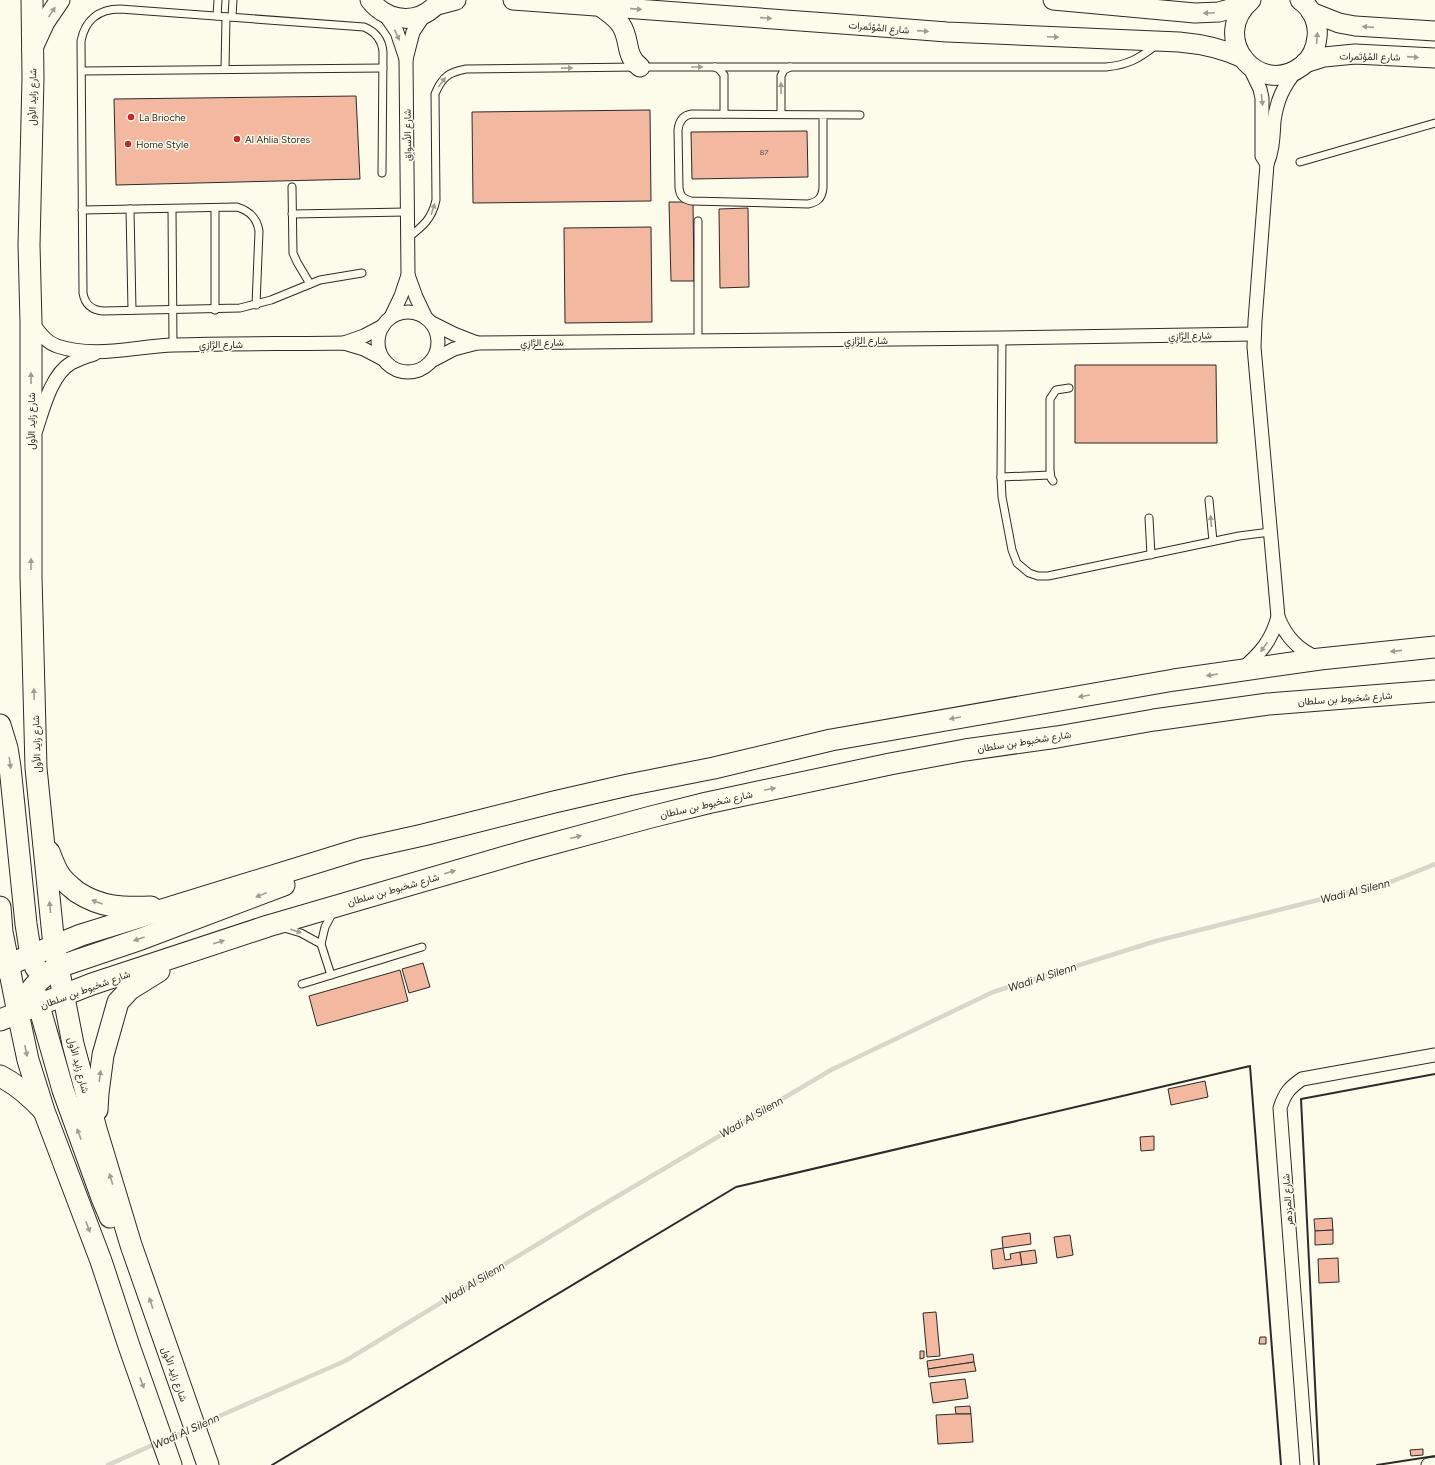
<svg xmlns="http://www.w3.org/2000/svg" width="1435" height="1465" font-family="Figtree,Vazirmatn,sans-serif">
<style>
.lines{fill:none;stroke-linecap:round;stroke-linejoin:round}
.stream{stroke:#d8d7c9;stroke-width:4.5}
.building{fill:#f2b8a0;stroke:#2b2b2b}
.lane-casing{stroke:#2b2b2b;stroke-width:9}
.street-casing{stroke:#2b2b2b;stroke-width:15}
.secondary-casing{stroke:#2b2b2b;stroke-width:21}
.primary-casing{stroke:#2b2b2b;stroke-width:23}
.lane{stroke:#fdfbea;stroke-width:7}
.street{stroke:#fdfbea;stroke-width:13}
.secondary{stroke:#fdfbea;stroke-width:19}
.primary{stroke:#fdfbea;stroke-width:21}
.wall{stroke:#2b2b2b;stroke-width:2}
.oneway{fill:#9e9d94}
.poi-dot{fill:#c62828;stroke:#fdfbea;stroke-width:1.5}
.labels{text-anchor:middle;stroke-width:3;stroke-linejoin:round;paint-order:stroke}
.number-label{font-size:8px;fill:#5d4e48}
.street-label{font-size:10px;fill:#2b2b2b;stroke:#fdfbea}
.poi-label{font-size:10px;fill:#2b2b2b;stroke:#fdfbea;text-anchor:start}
.water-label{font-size:11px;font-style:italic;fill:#2b2b2b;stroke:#fdfbea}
</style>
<rect width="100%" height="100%" fill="#fdfbea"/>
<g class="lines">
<g class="stream">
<path d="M199 1425 345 1361 589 1213 831 1070 993 992 1156 941 1393 881 1435 864"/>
<path d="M168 1439 190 1429"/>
<path d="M108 1465 157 1443"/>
</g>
</g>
<g class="building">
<path d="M356 96 360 179 116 185 114 99Z"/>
<path d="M650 110 651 201 473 203 472 112Z"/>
<path d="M807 131 808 177 692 179 691 132Z"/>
<path d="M669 202H693L694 281H671Z"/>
<path d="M748 208 749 287 720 288 719 209Z"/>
<path d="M651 227 652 322 565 323 564 228Z"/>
<path d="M1075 365H1216L1217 443H1075Z"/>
<path d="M423 963 430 987 409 993 402 969Z"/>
<path d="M400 970 408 1001 317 1026 309 996Z"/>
<path d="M1205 1081 1208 1097 1171 1105 1168 1089Z"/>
<path d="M1154 1136V1150L1141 1151 1140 1137Z"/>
<path d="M1332 1218 1333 1230 1315 1231 1314 1219Z"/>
<path d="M1333 1230V1244L1315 1245V1231Z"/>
<path d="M1030 1233 1031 1244 1003 1248 1002 1237Z"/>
<path d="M1070 1235 1073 1255 1057 1258 1054 1237Z"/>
<path d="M1003 1248 1005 1260 1011 1259 1010 1254 1020 1252 1022 1265 993 1269 991 1250Z"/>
<path d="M1035 1250 1037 1263 1022 1265 1020 1252Z"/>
<path d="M1338 1258 1339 1282 1319 1283 1318 1259Z"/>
<path d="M936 1312 940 1356 927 1357 923 1313Z"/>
<path d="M1260 1337H1266V1344H1259Z"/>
<path d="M920 1351H924V1358L920 1359Z"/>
<path d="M973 1354 974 1362 928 1369 927 1361Z"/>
<path d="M974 1362 976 1371 929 1377 928 1369Z"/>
<path d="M965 1379 968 1398 933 1403 930 1383Z"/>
<path d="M970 1406 971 1414H956L955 1407Z"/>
<path d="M956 1414H971L973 1442 938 1444 936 1415Z"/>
<path d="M1423 1449V1455L1411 1456 1410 1450Z"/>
</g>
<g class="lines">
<defs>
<g id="lane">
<path d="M217 16 218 0"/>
<path d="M232 17 233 0"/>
<path d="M715 67 719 69 724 75V114"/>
<path d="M225 69 226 17"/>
<path d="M82 71 383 68"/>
<path d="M781 114V76L784 70 790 67"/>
<path d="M823 115V188C822 198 818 202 808 204L691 201C683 199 680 196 679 188L678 130C679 121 683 115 692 114L860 115"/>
<path d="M1300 162 1435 123"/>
<path d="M292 187 293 253 297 262 310 284"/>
<path d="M215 208V310"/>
<path d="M130 209 132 310"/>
<path d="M172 209 173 345"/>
<path d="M82 210 237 207C250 211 257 218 259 231L256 305"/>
<path d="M292 214 407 212"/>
<path d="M408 238C423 226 432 219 436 200L435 94C442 77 449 72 466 69L640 67H1106C1127 65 1139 59 1156 45"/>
<path d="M362 273 320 280 271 300 240 308 103 311C92 310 85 305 83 293L81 41C85 20 99 9 120 9L364 27C376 32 382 40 383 52L382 173"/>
<path d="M1002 338 1001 477 1002 497 1012 550 1017 563 1029 573 1038 576H1048L1239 536 1270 532"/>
<path d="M698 341V221"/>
<path d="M1001 477 1050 475"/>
<path d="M1053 481 1051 478 1050 470V399L1056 390 1069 388"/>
<path d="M1209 500 1213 541"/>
<path d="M1149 518 1151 555"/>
<path d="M284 928 301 933 321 944"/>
<path d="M331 975 321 944 325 927 333 912"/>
<path d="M302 984 422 947"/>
</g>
<g id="street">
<path d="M384 13 397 32 406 59"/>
<path d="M1248 64 1260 89 1262 98V156L1267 164"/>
<path d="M1296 71C1283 87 1277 100 1274 121 1273 136 1273 150 1267 164L1255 321 1254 347 1278 617C1286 637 1298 650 1318 658"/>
<path d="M408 275 416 297 426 318"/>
<circle cx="408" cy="342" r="30"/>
<path d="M391 317 401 296 408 275 406 59 413 32 425 14"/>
<path d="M31 322C39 331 45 342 57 346 96 359 135 346 174 345 231 343 288 344 344 343L364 349 383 359"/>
<path d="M432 323 454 334 477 343"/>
<path d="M344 343 364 336 383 326"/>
<path d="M433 360 454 349 477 343 1002 338 1254 334"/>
<path d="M36 430C43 409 51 375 71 363 79 359 87 356 94 354"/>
<path d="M1242 669C1261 653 1271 641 1278 617"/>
<path d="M1307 1465 1280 1108C1285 1093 1289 1088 1302 1079L1435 1055"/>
<path d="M1428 1465 1435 1464"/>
</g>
<g id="secondary">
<path d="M370 0C389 24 422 25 440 0"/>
<path d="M513 0 869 26 947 32 1179 42C1202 44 1222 48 1243 58"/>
<path d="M1053 0 1195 13 1219 12 1247 4"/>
<path d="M1251 0C1208 37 1258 99 1302 66 1311 59 1316 48 1317 37 1319 23 1312 8 1300 0"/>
<path d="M437 5 456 0"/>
<path d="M600 6C607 12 616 17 621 25 631 40 624 55 640 67"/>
<path d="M1311 12 1339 23 1355 26 1435 31"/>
<path d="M32 50 45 22 60 0"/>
<path d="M1305 63 1324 57 1355 54 1435 58"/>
</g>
<g id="primary">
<path d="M32 0 33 78 29 245 31 322V576L36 768 54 946 73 1044 96 1129 131 1245 208 1465"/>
<path d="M0 725 7 748 10 767 26 924 31 956 36 968"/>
<path d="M49 852C52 859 55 868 59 874 63 881 71 887 77 892 102 908 122 908 151 907"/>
<path d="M0 907 2 932 18 1013 28 1060 44 1111 101 1261 129 1346 171 1465"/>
<path d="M0 968 81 935 360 849 423 835 554 802 628 785 714 768 831 740 1174 680 1320 659 1435 647"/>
<path d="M35 992 63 1090 102 1198 110 1217"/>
<path d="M18 1013C26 994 39 977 58 967L141 939 284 885"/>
<path d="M0 1020 92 984 268 926 529 850 651 817 707 803 890 764 965 750 1057 737 1154 720 1268 704 1435 691"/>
<path d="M0 1076C16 1084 31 1097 43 1110"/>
<path d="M97 1110 98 1093 103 1055 118 1002 130 989 159 971"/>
</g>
</defs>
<use href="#lane" class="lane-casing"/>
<use href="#street" class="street-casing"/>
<use href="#secondary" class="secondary-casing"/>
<use href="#primary" class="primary-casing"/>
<use href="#lane" class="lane"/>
<use href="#street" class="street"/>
<use href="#secondary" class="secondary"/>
<use href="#primary" class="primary"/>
<g class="wall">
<path d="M272 1465 736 1187 1250 1066 1281 1465"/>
<path d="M1319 1465 1301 1099 1435 1074"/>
<path d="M1377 1465 1435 1456"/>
</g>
</g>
<defs><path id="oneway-solid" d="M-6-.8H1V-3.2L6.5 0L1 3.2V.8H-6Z"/></defs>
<g class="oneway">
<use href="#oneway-solid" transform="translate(636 9) rotate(4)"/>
<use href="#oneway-solid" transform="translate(52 12) rotate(-56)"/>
<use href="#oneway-solid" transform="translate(1209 13) rotate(177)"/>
<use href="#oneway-solid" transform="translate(766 18) rotate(4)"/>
<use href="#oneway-solid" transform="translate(1368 27) rotate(-176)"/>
<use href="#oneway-solid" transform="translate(923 31) rotate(4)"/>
<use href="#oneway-solid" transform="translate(397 35) rotate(65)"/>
<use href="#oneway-solid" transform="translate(1053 37) rotate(2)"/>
<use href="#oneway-solid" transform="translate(1317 38) rotate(-85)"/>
<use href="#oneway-solid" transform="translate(1413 57) rotate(4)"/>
<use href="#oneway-solid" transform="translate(697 67)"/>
<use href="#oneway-solid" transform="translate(567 68) rotate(-1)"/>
<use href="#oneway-solid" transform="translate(442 82) rotate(-53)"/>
<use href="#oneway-solid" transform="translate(781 88) rotate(-91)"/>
<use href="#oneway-solid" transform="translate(1262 100) rotate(84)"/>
<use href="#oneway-solid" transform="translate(433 209) rotate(-72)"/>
<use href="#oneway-solid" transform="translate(31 378) rotate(-90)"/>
<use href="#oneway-solid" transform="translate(1211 521) rotate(-95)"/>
<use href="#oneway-solid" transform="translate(31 564) rotate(-90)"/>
<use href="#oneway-solid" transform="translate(1264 647) rotate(126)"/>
<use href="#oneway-solid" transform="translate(1396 651) rotate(174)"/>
<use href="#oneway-solid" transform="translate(1212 675) rotate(171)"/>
<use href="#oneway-solid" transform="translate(34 694) rotate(-92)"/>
<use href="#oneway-solid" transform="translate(1084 696) rotate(170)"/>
<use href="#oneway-solid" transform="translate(955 718) rotate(170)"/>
<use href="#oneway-solid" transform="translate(10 763) rotate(82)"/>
<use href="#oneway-solid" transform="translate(770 789) rotate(-12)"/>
<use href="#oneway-solid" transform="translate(576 837) rotate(-15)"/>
<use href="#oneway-solid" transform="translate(450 872) rotate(-16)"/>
<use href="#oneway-solid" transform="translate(261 895) rotate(158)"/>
<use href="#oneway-solid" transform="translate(97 902) rotate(-160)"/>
<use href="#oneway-solid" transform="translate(50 907) rotate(-96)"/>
<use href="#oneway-solid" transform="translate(296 931) rotate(18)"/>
<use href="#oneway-solid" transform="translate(139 939) rotate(161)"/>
<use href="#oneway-solid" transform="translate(219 942) rotate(-18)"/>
<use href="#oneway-solid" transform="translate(26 1051) rotate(78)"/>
<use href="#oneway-solid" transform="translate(100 1076) rotate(-82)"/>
<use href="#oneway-solid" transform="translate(79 1134) rotate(-110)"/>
<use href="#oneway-solid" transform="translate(111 1179) rotate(-107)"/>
<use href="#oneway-solid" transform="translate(88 1227) rotate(69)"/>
<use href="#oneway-solid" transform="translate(151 1303) rotate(-109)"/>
<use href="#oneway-solid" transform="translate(142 1383) rotate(70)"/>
</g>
<g class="poi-dot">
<circle cx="131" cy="117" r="4"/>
<circle cx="237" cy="139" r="4"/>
<circle cx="128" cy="144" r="4"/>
</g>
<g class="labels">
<g class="number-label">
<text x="764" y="155">87</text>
</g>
<g class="street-label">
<text transform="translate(879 27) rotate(5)" y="4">شارع المُؤتَمرات</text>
<text transform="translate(1370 56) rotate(1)" y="4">شارع المُؤتَمرات</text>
<text transform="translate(32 97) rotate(-89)" y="4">شارع زايد الأول</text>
<text transform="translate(407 135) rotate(-91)" y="4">شارع الأسواق</text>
<text transform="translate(1190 335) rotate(-1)" y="4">شارع الرَّازِي</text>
<text x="866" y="344">شارع الرَّازِي</text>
<text transform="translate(542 342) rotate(-1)" y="4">شارع الرَّازِي</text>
<text x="221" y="348">شارع الرَّازِي</text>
<text transform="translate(31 421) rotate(-90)" y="4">شارع زايد الأول</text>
<text transform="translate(1345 698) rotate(-4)" y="4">شارع شخبوط بن سلطان</text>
<text transform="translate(1024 741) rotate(-9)" y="4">شارع شخبوط بن سلطان</text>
<text transform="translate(36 744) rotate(-92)" y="4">شارع زايد الأول</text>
<text transform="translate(706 804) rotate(-13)" y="4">شارع شخبوط بن سلطان</text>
<text transform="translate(393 889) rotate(-16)" y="4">شارع شخبوط بن سلطان</text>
<text transform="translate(85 989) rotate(-20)" y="4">شارع شخبوط بن سلطان</text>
<text transform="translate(79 1065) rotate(75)" y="4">شارع زايد الأول</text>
<text transform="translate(1287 1200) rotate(-94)" y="4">شارع المزدهر</text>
<text transform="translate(175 1374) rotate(70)" y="4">شارع زايد الأول</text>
</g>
<g class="poi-label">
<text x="139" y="121">La Brioche</text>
<text x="245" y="143">Al Ahlia Stores</text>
<text x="136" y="148">Home Style</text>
</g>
<g class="water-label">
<text transform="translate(1355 891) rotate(-14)" y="4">Wadi Al Silenn</text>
<text transform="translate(1042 977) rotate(-18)" y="4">Wadi Al Silenn</text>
<text transform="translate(751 1117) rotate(-30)" y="4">Wadi Al Silenn</text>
<text transform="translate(473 1283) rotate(-31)" y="4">Wadi Al Silenn</text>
<text transform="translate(186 1431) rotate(-24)" y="4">Wadi Al Silenn</text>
</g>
</g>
</svg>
